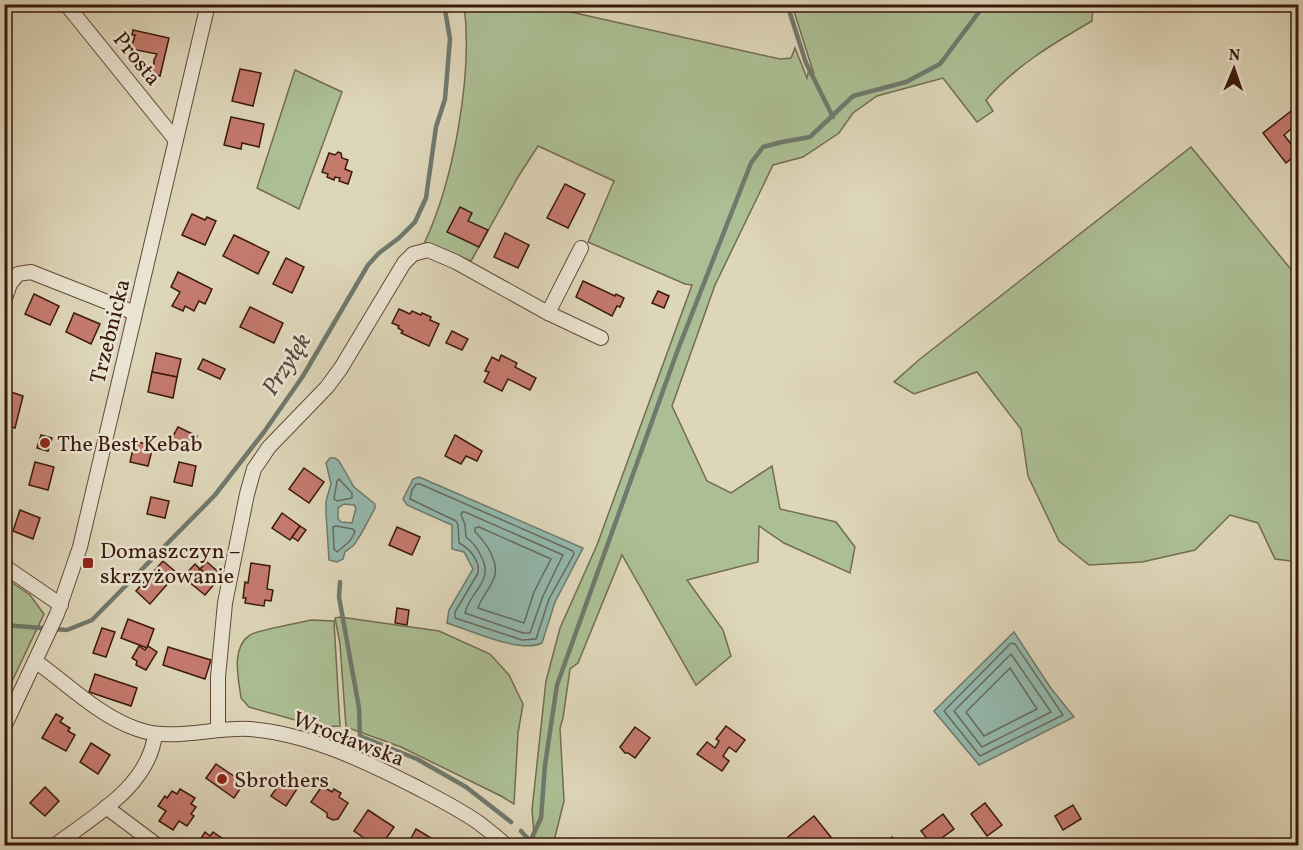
<svg xmlns="http://www.w3.org/2000/svg" width="1303" height="850" font-family="Vollkorn,serif">
<style>
.green{fill:#acbf94;stroke:#736c50;stroke-width:1.5}
.water{fill:#93b9ae;stroke:#6f796d;stroke-width:1.5;fill-rule:evenodd}
.lines{fill:none;stroke-linecap:round;stroke-linejoin:round}
.shore{stroke:#66695d;stroke-width:1.5}
.stream{stroke:#6f796d;stroke-width:4.5}
.building{fill:#c57a6e;stroke:#3a190c;stroke-width:1.5}
.minor-casing{stroke:#634837;stroke-width:16}
.minor{stroke:#eae4d2;stroke-width:14}
.poi-dot{fill:#8f2418;stroke:#eae4d2;stroke-width:2}
.labels{text-anchor:middle;stroke-width:5;stroke-linejoin:round;paint-order:stroke}
.street-label{font-size:22px;fill:#3a190c;stroke:#eae4d2}
.poi-label{font-size:22px;fill:#3a190c;stroke:#eae4d2;text-anchor:start}
.water-label{font-size:24px;font-style:italic;fill:#55493d;stroke:#eae4d2}
</style>
<rect width="100%" height="100%" fill="#ded6b9"/>
<filter id="stains"><feTurbulence type="fractalNoise" baseFrequency=".00333" numOctaves="4"/><feColorMatrix values="0 0 0 0 .2 0 0 0 0 .09 0 0 0 0 .02 0 0 0 .5 -.17"/></filter>
<radialGradient id="worn" r=".72"><stop offset=".6" stop-color="#630" stop-opacity="0"/><stop offset="1" stop-color="#630" stop-opacity=".3"/></radialGradient>
<g class="green">
<path d="M1037 4 1038 6 1093 5 1092 21C1054 43 1015 66 986 100L993 111 977 122 943 78 877 96 853 113 839 133 803 157 773 165 715 285 672 406 707 481 731 493 772 466 780 509 836 522 855 547 850 573 784 543 759 526 758 562 687 580 723 630 731 656 696 685 622 555 578 663 570 669 563 718 560 728 564 801 553 845H535L532 810 546 681 560 628 597 545 692 285 685 284 588 242 614 181 538 146 518 177 471 261 424 244C454 180 473 74 464 5H540L780 59 791 58 795 48 807 78 809 69 814 74 792 5Z"/>
<path d="M295 70 342 92 299 209 257 188Z"/>
<path d="M1191 147 1298 278V486L1296 488 1298 491V562L1275 559 1258 523 1230 515 1195 550 1142 562 1089 565 1059 541 1028 476 1021 429 977 372 914 394 894 382 920 359Z"/>
<path d="M5 578 30 595 44 614 5 696Z"/>
<path d="M340 617 439 631 490 654 509 675 523 704 518 733 514 804 501 796 401 747 346 727 340 644 335 618Z"/>
<path d="M311 620 334 621 340 726 320 727 249 707 241 698C239 680 230 648 250 635 257 630 299 623 311 620Z"/>
</g>
<g class="water">
<path d="M330 458H335L339 461 354 487 375 504V508L361 534 354 545 345 552 343 559 337 562 329 560 326 513V501L331 484 326 463ZM344 504 354 505 356 508 352 523 341 522 338 519V508Z"/>
<path d="M419 477 583 548 555 602 542 643C521 654 470 630 447 623L449 610 473 569 464 552 452 549V525L407 505 403 499 413 479Z"/>
<path d="M1014 632 1050 687 1074 717 979 765 934 711Z"/>
</g>
<g class="lines">
<g class="shore">
<path d="M339 479 352 493V498L337 501 334 499 337 481Z"/>
<path d="M420 484 573 551 574 554 549 599 536 639 522 640 455 618V612L478 573C480 560 469 548 459 543L458 525 456 521 410 499 412 490 416 484Z"/>
<path d="M462 512H465L563 555 543 596 530 633H523L465 613C470 591 495 581 481 556 477 547 473 542 466 537L465 524 461 515Z"/>
<path d="M336 526 353 529 355 532 350 541 337 552 334 549 333 527Z"/>
<path d="M479 527 551 559 534 592 524 623 478 608C481 598 490 589 494 578 500 563 486 542 475 532V528Z"/>
<path d="M1011 643 1015 644 1063 715 980 756 944 711Z"/>
<path d="M1011 654 1051 712 982 747 954 711Z"/>
<path d="M1010 668 1037 709 984 736 966 712Z"/>
</g>
<g class="stream">
<path d="M787 4 806 63 833 117"/>
<path d="M340 582 339 597 359 708 360 736 417 759 466 787 511 822"/>
<path d="M4 625 67 630 92 620 215 495 264 432 303 376 368 265 379 253 399 238 415 222 426 198 436 127 445 99 450 39 444 4"/>
<path d="M521 831 530 841"/>
<path d="M528 846 541 818 545 765 557 685 677 352 751 163 763 147 782 142 810 137 853 96 906 82 940 64 985 4"/>
</g>
</g>
<g class="building">
<path d="M133 30 169 38 160 76 153 74 154 60 157 54 131 49 135 35H132Z"/>
<path d="M240 69 261 73 253 106 232 101Z"/>
<path d="M1291 111 1298 123 1284 135 1298 153 1286 163 1263 133Z"/>
<path d="M231 117 264 124 259 147 242 143 241 149 224 145Z"/>
<path d="M338 152 341 153 342 158 348 160 345 169 352 172 348 184 339 181 340 178 335 177 334 180 327 177 328 174 322 172 329 153 335 155Z"/>
<path d="M565 184 585 194 568 228 547 218Z"/>
<path d="M460 207 472 213 468 221 488 230 479 247 447 232Z"/>
<path d="M192 214 205 220 207 217 216 221 205 245 182 235Z"/>
<path d="M505 233 529 245 518 268 494 257Z"/>
<path d="M234 235 269 252 258 274 223 256Z"/>
<path d="M286 258 304 267 292 293 273 284Z"/>
<path d="M178 272 212 289 205 304 199 301 194 311 185 306 183 311 172 306 180 292 171 287Z"/>
<path d="M583 281 615 296 616 294 624 298 620 307 617 306 612 316 576 297Z"/>
<path d="M658 291 669 296 664 308 652 303Z"/>
<path d="M34 294 59 306 50 325 25 314Z"/>
<path d="M250 307 283 323 274 343 240 327Z"/>
<path d="M399 309 410 314 412 311 421 315 422 313 431 317 430 320 439 324 429 346 401 333 403 331 398 328 399 326 392 323Z"/>
<path d="M74 313 100 324 91 344 66 332Z"/>
<path d="M452 331 468 339 462 350 446 343Z"/>
<path d="M156 353 181 359 177 377 152 372Z"/>
<path d="M501 355 517 363 515 367 536 378 530 390 508 379 502 391 484 382 489 372 485 371 492 357 499 361Z"/>
<path d="M203 359 225 369 220 379 198 369Z"/>
<path d="M152 372 177 377 173 398 148 392Z"/>
<path d="M5 390 23 396 15 428 4 425Z"/>
<path d="M178 427 197 436 191 449 171 440Z"/>
<path d="M41 435 52 438 48 451 37 448Z"/>
<path d="M455 435 482 451 477 461 466 456 461 464 445 456Z"/>
<path d="M135 441 153 446 148 466 130 462Z"/>
<path d="M35 462 54 467 48 490 29 485Z"/>
<path d="M179 462 196 466 192 486 174 482Z"/>
<path d="M304 468 324 482 309 503 289 489Z"/>
<path d="M151 497 169 501 165 518 147 514Z"/>
<path d="M20 510 40 518 33 539 13 531Z"/>
<path d="M282 513 300 526 290 540 272 528Z"/>
<path d="M300 526 306 530 298 541 292 537Z"/>
<path d="M397 527 420 537 412 555 389 545Z"/>
<path d="M163 561 177 573 150 604 136 591Z"/>
<path d="M207 562 222 575 216 582 200 569Z"/>
<path d="M251 563 270 566 267 589 273 590 271 601 265 600 264 606 245 603 246 598H243L245 582 248 583Z"/>
<path d="M195 564 200 569 190 581 184 576Z"/>
<path d="M200 569 216 582 205 595 189 582Z"/>
<path d="M397 608 409 610 407 625 395 623Z"/>
<path d="M128 619 154 629 147 648 121 638Z"/>
<path d="M102 628 115 632 106 657 93 653Z"/>
<path d="M139 646 145 650 148 646 157 652 146 670 136 665 137 661 132 658Z"/>
<path d="M168 647 211 660 205 679 163 665Z"/>
<path d="M95 674 137 688 131 706 89 692Z"/>
<path d="M1298 708V723L1291 713Z"/>
<path d="M56 714 63 718 60 722 70 728 68 731 75 735 66 751 42 738Z"/>
<path d="M726 726 745 740 736 752 729 747 723 756 729 761 722 771 697 754 707 742 715 748 719 741 716 739Z"/>
<path d="M635 727 650 738 635 758 628 753H625L620 747Z"/>
<path d="M91 743 110 755 98 774 80 762Z"/>
<path d="M216 764 244 783 234 798 206 778Z"/>
<path d="M284 777 300 784 286 806 271 796Z"/>
<path d="M322 786 332 792 334 789 341 793 339 797 348 803 338 819 333 820 327 817V813L311 802Z"/>
<path d="M45 787 59 801 45 816 30 803Z"/>
<path d="M180 789 195 798 191 804 196 807 191 814 194 816 187 826 179 821 173 830 159 821 166 811 158 806 165 796 167 798 172 791 177 794Z"/>
<path d="M985 803 1002 825 987 836 971 814Z"/>
<path d="M1073 805 1081 819 1063 830 1055 816Z"/>
<path d="M368 810 394 827 381 846H376L354 831Z"/>
<path d="M943 814 954 829 932 845 921 831Z"/>
<path d="M814 816 838 846H794L788 837Z"/>
<path d="M416 829 441 844 440 846H416L410 840Z"/>
<path d="M205 832 210 836 213 832 229 843 227 846H201L198 843Z"/>
<path d="M892 837 899 846H882Z"/>
</g>
<g class="lines">
<defs>
<g id="minor">
<path d="M66 4 175 139"/>
<path d="M4 301 10 284 18 274 31 272 135 313"/>
<path d="M548 313 581 248"/>
<path d="M4 566 61 605"/>
<path d="M35 661C68 684 99 716 137 729 172 742 212 727 249 729 307 733 365 761 416 787 437 798 459 809 479 823 488 830 498 838 507 846"/>
<path d="M4 727 57 614 80 547 208 4"/>
<path d="M218 729V677L225 603 247 494 254 469 269 447 327 387 341 368 404 263 413 254 428 250 456 262 548 313 601 338"/>
<path d="M106 807 158 846"/>
<path d="M54 846C92 817 149 787 155 734"/>
</g>
</defs>
<use href="#minor" class="minor-casing"/>
<use href="#minor" class="minor"/>
</g>
<g class="poi-dot">
<circle cx="45" cy="443" r="6"/>
<rect x="82" y="557" width="12" height="12" rx="3"/>
<circle cx="222" cy="779" r="6"/>
</g>
<g class="labels">
<g class="street-label">
<text transform="translate(138 58) rotate(51)" y="8">Prosta</text>
<text transform="translate(109 331) rotate(-76)" y="8">Trzebnicka</text>
<text transform="translate(349 738) rotate(21)" y="8">Wrocławska</text>
</g>
<g class="poi-label">
<text x="57" y="451">The Best Kebab</text>
<text x="100" y="558">Domaszczyn –<tspan x="100" dy="25">skrzyżowanie</tspan></text>
<text x="234" y="787">Sbrothers</text>
</g>
<g class="water-label">
<text transform="translate(286 364) rotate(-57)" y="8">Przyłęk</text>
</g>
</g>
<rect width="1303" height="850" fill="none" stroke="#ded6b9" stroke-width="24"/>
<rect x="6" y="6" width="1291" height="838" fill="none" stroke="#3a190c" stroke-width="3"/>
<rect x="12" y="12" width="1279" height="826" fill="none" stroke="#3a190c" stroke-width="1.5"/>
<g transform="translate(1234 69) rotate(2)" stroke="#eae4d2" stroke-width="4.5" paint-order="stroke">
<path d="M0-4.5L10 22L0 15L-10 22Z" fill="#3a190c"/>
<text y="-9" font-size="16" font-weight="bold" text-anchor="middle" fill="#3a190c">N</text>
</g>
<rect width="100%" height="100%" filter="url(#stains)"/>
<rect width="100%" height="100%" fill="url(#worn)"/>
</svg>
